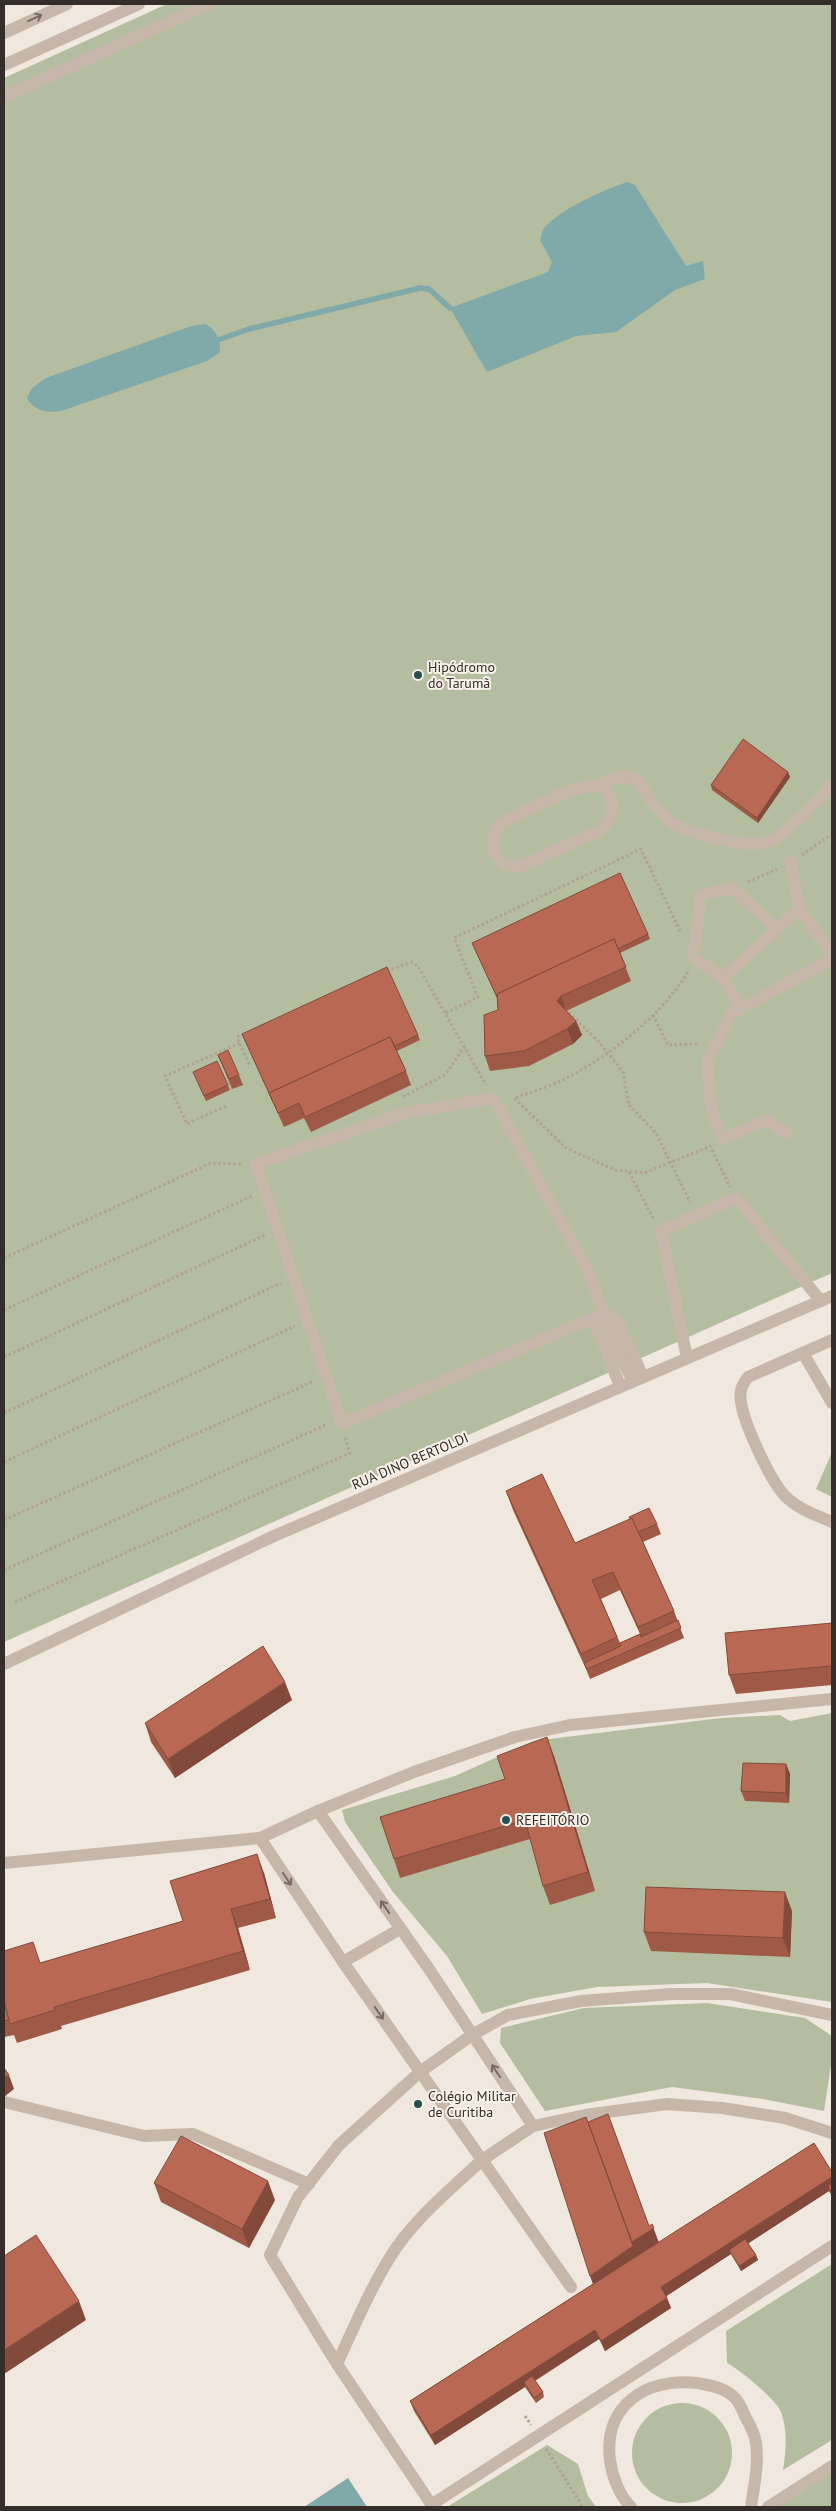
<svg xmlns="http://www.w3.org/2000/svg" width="836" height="2511" font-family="'PT Sans',sans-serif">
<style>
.green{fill:#b4bd9f}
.water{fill:#80a9aa}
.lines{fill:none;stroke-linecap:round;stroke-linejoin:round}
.stream{stroke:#80a9aa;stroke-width:5.5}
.path{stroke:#b2a195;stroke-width:3;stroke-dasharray:2.5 2.5;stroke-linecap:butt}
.minor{stroke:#c7b7ab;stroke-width:12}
.path-bridge{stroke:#b2a195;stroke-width:3;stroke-dasharray:2.5 2.5;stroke-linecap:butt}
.wall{fill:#9f5a47;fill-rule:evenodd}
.shaded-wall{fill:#824a3a}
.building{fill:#b96953;stroke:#824a3a}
.oneway{stroke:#776b64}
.poi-dot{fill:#235152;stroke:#f8f1ea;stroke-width:2}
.labels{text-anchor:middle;stroke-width:4;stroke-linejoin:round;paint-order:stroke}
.poi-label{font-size:14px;fill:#352d29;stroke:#f8f1ea;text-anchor:start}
.street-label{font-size:14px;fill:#352d29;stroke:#f8f1ea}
</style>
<rect width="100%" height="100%" fill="#f0e7de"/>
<g class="green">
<path d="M167 4H832V1273L4 1642V78Z"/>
<path d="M832 1452V1497L816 1489Z"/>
<path d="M832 1713V2002L707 1983 597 1987 530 1999 482 2014 447 1956 393 1892 345 1822 342 1810 455 1776 533 1741 721 1718 780 1715 790 1721Z"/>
<path d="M707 2003 805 2018 832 2036V2059L824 2111 763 2099 672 2087 545 2111 500 2043 501 2028 584 2008Z"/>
<path d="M832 2264V2440L783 2470C786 2451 788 2431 781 2412 777 2400 739 2369 727 2363L726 2331Z"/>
<circle cx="682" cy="2453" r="50"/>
<path d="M547 2445 578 2464 588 2496 596 2507H447Z"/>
<path d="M832 2470V2507H777Z"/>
</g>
<g class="water">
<path d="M627 182 635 185 686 266 703 261 705 279 675 290 616 332 576 336 487 372 450 308 548 272 552 262 540 240 543 229C564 207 599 192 627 182Z"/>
<path d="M205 324C215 327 223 344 219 353L207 361 61 411C47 413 34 411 27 398L32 388 46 378 191 326Z"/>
<path d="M348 2478 367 2507H304Z"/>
</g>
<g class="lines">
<path class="stream" d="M218 340 249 329 420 288 429 289 450 308"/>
<g class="path">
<path d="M802 855 832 834"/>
<path d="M748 882 777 869"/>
<path d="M387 971 411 962 418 966 486 1085"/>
<path d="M688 972C660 1017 612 1054 565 1079 549 1087 531 1092 514 1098L566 1148 615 1170 644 1173 711 1146"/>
<path d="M446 1013 478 997 454 938 641 849 680 931"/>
<path d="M653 1015 668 1045 696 1044 698 1047"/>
<path d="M244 1034 237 1037 250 1066"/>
<path d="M403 1097 446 1074 465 1046"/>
<path d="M629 1105 656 1133 690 1202"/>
<path d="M226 1106 187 1124 165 1076 240 1043"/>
<path d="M712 1150 730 1187"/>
<path d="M629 1172 654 1220"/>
<path d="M4 1258 211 1163 242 1164"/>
<path d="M4 1310 252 1196"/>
<path d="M4 1357 265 1235"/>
<path d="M4 1413 281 1283"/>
<path d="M4 1462 295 1326"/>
<path d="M4 1520 314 1381"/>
<path d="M4 1570 328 1424"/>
<path d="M15 1602 350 1453 345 1437"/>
<path d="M525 2416 531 2425"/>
<path d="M546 2449 583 2507"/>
</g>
<g class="minor">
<path d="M4 33 67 4"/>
<path d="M4 65 139 4"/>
<path d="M4 97 209 4"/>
<path d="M599 785C616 797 615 815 601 830L519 867 503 864C491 850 489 839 500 824 531 809 564 788 599 785Z"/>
<path d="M599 785C611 780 622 773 636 779 644 791 661 816 673 823 694 836 755 852 776 838 797 824 815 803 832 785"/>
<path d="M790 862 800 909 832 955"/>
<path d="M723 978 800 909"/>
<path d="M741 1008 723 978 693 957 701 895 732 888 777 929"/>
<path d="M786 1133 767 1120 723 1139 712 1113 707 1062 731 1014 832 959"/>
<path d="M593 1318 342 1424 256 1164 406 1113 493 1098 588 1271 620 1357 633 1381"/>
<path d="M832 1340 748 1377C742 1385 739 1391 741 1402 744 1424 770 1480 785 1496 798 1509 816 1515 832 1522"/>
<path d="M803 1353 832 1403"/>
<path d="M687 1358 661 1231 736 1198 821 1301"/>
<path d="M620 1386 593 1318 603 1314 617 1319 643 1377"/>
<path d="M4 1664 274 1536 832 1296"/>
<path d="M318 1811 429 1969 533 2126"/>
<path d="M260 1838 343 1962 482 2160 533 2126 585 2115 667 2104 722 2108 785 2118 832 2133"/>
<path d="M4 1863 260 1838 318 1811 414 1772 515 1737 570 1725 832 1699"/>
<path d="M343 1962 400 1929"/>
<path d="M4 2102 144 2136 193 2134 309 2184"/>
<path d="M337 2364C355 2325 372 2284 396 2248 419 2215 453 2187 482 2160L571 2287"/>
<path d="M431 2505 832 2246"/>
<path d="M433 2507 337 2364 270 2255 298 2197 339 2145 420 2072 472 2035 508 2015 581 2001 671 1994H730L832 2015"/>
<path d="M631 2507C619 2495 612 2476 610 2460 603 2405 647 2377 697 2383 709 2385 726 2388 735 2398 740 2403 743 2412 746 2418 750 2425 755 2435 756 2443 759 2464 754 2486 751 2507"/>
<path d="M768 2507 832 2466"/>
</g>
<path class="path-bridge" d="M565 1009 599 1042 623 1072 629 1105"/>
</g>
<g class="wall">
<path d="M788 772 790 777 758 823 712 790 711 785Z"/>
<path d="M648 934 650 939 620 953 631 981 566 1011 576 1021 582 1035 573 1044 529 1066 490 1071 485 1056 498 1010 497 998 472 943Z"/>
<path d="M242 1034 418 1035 420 1040 397 1051 406 1071 411 1085 311 1132 304 1118 284 1127Z"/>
<path d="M218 1055 239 1075 243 1085 232 1089Z"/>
<path d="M193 1072 228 1085 230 1090 206 1101Z"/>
<path d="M506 1491 575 1543 657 1524 661 1534 643 1542 674 1611 684 1638 590 1679 586 1669 513 1510ZM620 1590 640 1634 620 1643 601 1599Z"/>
<path d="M832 1623V1685L736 1694 729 1675Z"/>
<path d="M292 1700 175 1778 151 1742 145 1723Z"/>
<path d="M554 1756 595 1891 550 1905 543 1886 530 1839 400 1878 394 1859 505 1779Z"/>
<path d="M786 1764 790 1774 789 1803 745 1801 741 1791Z"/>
<path d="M264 1873 276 1918 238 1928 250 1970 61 2026 62 2029 17 2043 14 2035 4 2037V1951L41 1963 183 1921Z"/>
<path d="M792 1911 790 1957 651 1951 644 1932Z"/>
<path d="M588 2122 659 2242 832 2172V2196L829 2191 748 2243 756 2255 758 2260 741 2271 731 2254 666 2296 671 2308 605 2351 599 2339 535 2381 543 2392 544 2397 536 2403 525 2387 435 2445 414 2411 410 2401 593 2284Z"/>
<path d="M154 2183 275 2200 249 2248 161 2202Z"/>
</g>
<g class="shaded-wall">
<path d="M788 772 790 777 758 823 757 818Z"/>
<path d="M561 996 566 1011 557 1001Z"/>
<path d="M576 1021 582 1035 573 1044 567 1029Z"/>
<path d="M285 1682 292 1700 175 1778 168 1759Z"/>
<path d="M547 1737 554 1756 595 1891 588 1872Z"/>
<path d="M786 1764 790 1774 789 1803 786 1793Z"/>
<path d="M257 1854 264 1873 276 1918 270 1899Z"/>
<path d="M785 1892 792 1911 790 1957 783 1938Z"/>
<path d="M231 1909 238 1928 250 1970 243 1951Z"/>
<path d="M9 2075 14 2089 4 2097V2078Z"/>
<path d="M832 2177V2189L828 2186 829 2191 732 2254 729 2250 731 2254 665 2297 661 2287Z"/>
<path d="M268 2181 275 2200 249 2248 242 2229Z"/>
<path d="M652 2224 659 2243 597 2295 590 2276 632 2242 651 2230Z"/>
<path d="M756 2255 758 2260 741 2271 739 2266Z"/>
<path d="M667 2298 671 2308 605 2351 601 2341Z"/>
<path d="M79 2301 86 2320 4 2374V2350Z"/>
<path d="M595 2330 599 2339 526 2386 524 2382 525 2387 435 2445 431 2435Z"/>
</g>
<g class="building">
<path d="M743 739 788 772 757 818 711 785Z"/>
<path d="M620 873 648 934 618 949 614 939 497 994V997L472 943Z"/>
<path d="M614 939 626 967 561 996 557 1001 576 1021 567 1029 524 1051 485 1056 484 1015 498 1010 497 994Z"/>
<path d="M387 967 418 1035 395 1046 390 1037 269 1093 273 1102 242 1034Z"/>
<path d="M390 1037 406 1071 305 1117 299 1103 278 1113 269 1093Z"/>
<path d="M228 1050 239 1075 229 1079 218 1055Z"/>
<path d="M217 1061 228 1085 204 1096 193 1072Z"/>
<path d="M542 1474 575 1543 632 1518 674 1611 638 1627 613 1572 592 1580 617 1637 581 1654 506 1491Z"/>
<path d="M649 1508 657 1524 638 1532 632 1518 630 1519 629 1517Z"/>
<path d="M678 1620 681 1628 587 1669 584 1663 621 1646 620 1643 640 1634 641 1637Z"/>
<path d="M832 1623V1666L729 1675 725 1633Z"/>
<path d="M263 1646 285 1682 168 1759 145 1723Z"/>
<path d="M547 1737 588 1872 543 1886 525 1820 394 1859 380 1817 505 1779 497 1756Z"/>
<path d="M743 1763 786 1764V1793L741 1791Z"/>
<path d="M257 1854 270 1899 231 1909 243 1951 54 2007 55 2010 10 2024 4 2002V1951L33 1942 40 1963 183 1921 170 1881Z"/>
<path d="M646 1887 785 1892 783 1938 644 1932Z"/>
<path d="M4 2002 9 2020 4 2021Z"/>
<path d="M4 2068 9 2075 4 2078Z"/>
<path d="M608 2114 649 2226 652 2224 654 2228 632 2242 588 2122Z"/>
<path d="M586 2117 633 2246 590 2276 544 2133Z"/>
<path d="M181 2136 268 2181 242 2229 154 2183Z"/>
<path d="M814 2143 832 2172V2177L661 2287 667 2298 601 2341 595 2330 431 2435 410 2401Z"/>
<path d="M832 2183V2194L828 2186Z"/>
<path d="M36 2235 79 2301 4 2350V2256Z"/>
<path d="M745 2239 756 2255 739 2266 729 2250Z"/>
<path d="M532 2376 543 2392 534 2398 524 2382Z"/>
</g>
<defs><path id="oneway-shaft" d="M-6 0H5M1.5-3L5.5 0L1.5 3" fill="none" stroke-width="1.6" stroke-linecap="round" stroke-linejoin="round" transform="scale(1.25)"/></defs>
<g class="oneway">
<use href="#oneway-shaft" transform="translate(35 18) rotate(-25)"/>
<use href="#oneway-shaft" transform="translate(287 1879) rotate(56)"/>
<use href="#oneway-shaft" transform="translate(385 1907) rotate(-125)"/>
<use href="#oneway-shaft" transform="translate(379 2013) rotate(55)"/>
<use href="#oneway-shaft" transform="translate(496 2071) rotate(-124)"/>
</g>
<g class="poi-dot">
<circle cx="418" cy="675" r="5"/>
<circle cx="506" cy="1820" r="5"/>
<circle cx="418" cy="2104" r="5"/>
</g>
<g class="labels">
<g class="poi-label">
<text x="428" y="672">Hipódromo<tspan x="428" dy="16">do Tarumã</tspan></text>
<text x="516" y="1825">REFEITÓRIO</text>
<text x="428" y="2101">Colégio Militar<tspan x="428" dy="16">de Curitiba</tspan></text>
</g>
<g class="street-label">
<text transform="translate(410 1461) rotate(-23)" y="5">RUA DINO BERTOLDI</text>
</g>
</g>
<rect width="836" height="2511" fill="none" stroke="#352d29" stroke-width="10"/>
</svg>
